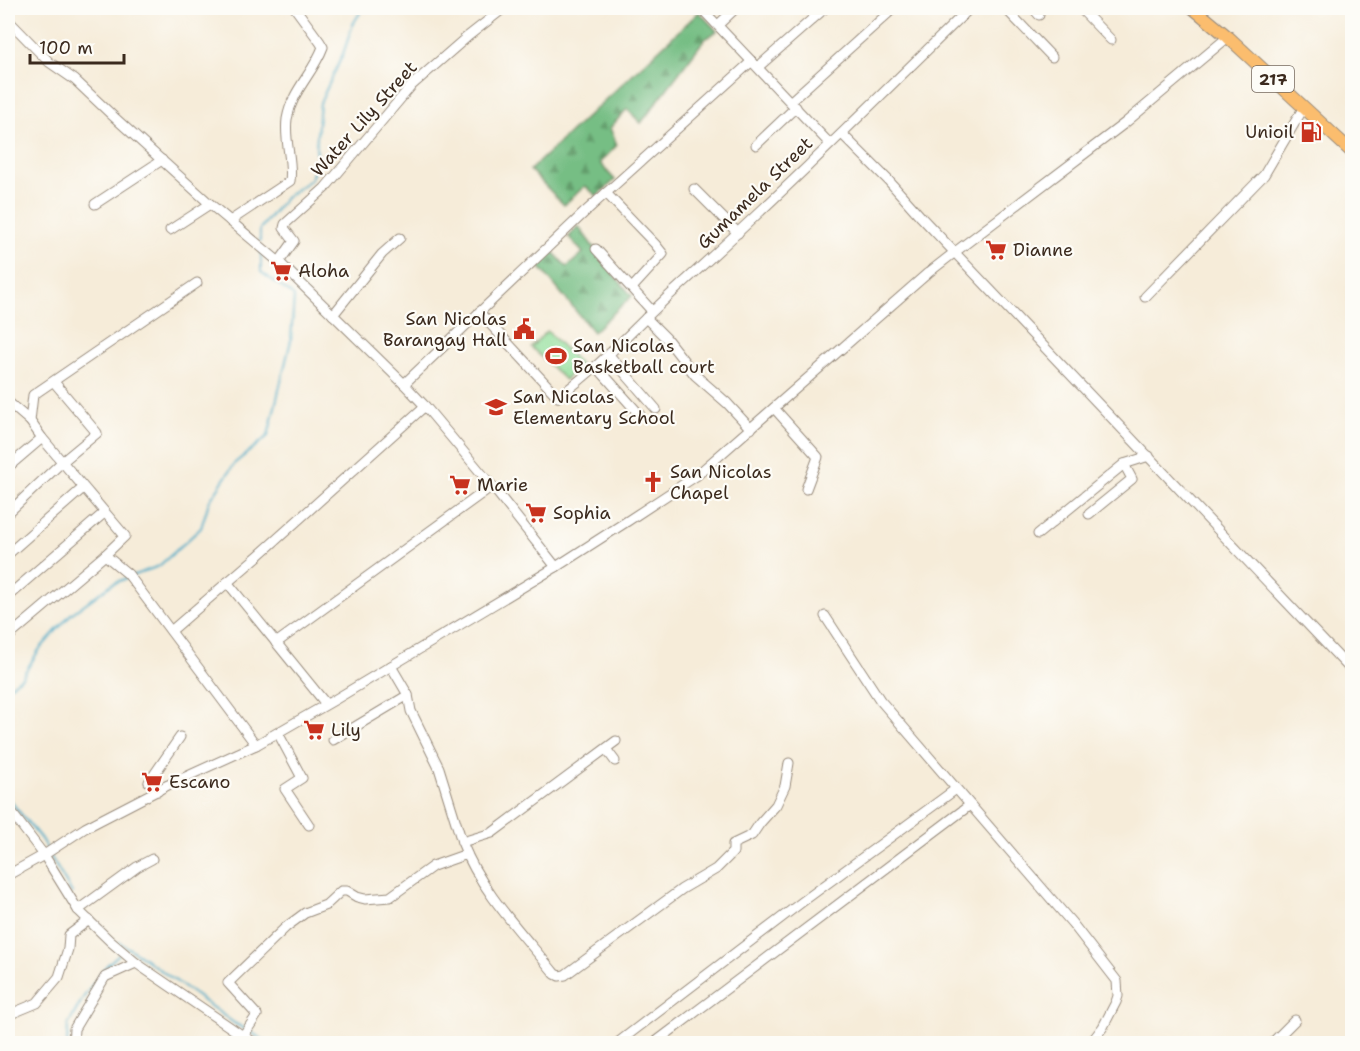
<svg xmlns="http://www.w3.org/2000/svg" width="1360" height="1051" font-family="'Shantell Sans',sans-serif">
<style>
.forest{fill:url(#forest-firs);stroke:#587451;stroke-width:1.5}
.pitch{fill:#93df9c;stroke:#67845d;stroke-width:1.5}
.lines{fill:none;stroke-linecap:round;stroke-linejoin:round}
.stream{stroke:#48aac7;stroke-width:2}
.minor-casing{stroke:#988b7c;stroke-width:11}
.major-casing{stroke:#988b7c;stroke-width:14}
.minor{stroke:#fff;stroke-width:9}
.major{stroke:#fbbd6e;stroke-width:12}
.labels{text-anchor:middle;stroke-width:4.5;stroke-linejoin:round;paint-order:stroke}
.shield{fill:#fdfcf7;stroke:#75695f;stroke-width:1.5}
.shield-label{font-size:16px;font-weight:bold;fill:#3b2a1e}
.street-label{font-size:18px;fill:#3b2a1e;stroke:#fdfcf7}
.poi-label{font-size:18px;fill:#3b2a1e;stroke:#fdfcf7;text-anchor:start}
</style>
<defs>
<pattern id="forest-firs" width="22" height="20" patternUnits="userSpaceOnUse" patternTransform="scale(1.5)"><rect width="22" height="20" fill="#76be84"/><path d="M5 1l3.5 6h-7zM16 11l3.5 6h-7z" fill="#629b6b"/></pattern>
</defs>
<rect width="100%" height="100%" fill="#fdfcf7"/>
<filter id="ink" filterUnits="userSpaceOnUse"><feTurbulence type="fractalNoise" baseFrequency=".0167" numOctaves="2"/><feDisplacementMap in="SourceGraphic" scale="12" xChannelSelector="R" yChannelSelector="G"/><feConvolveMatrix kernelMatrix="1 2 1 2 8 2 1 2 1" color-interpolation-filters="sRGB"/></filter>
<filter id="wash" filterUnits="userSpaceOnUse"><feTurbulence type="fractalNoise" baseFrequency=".008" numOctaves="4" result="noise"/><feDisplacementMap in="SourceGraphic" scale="24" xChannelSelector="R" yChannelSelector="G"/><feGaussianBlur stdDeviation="1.35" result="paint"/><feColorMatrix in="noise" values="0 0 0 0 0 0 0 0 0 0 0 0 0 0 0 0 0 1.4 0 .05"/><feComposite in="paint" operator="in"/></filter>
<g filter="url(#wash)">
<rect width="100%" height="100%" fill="#f6ecd9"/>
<g class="forest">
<path d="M699 12 717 31 704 40 641 123 627 109 610 128 617 145 600 163 615 180 597 196 585 186 564 205 530 170Z"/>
<path d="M578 226 614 275 632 296 593 332 538 265 553 252 567 267 583 253 569 237Z"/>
</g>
<path class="pitch" d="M547 331 580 364 565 380 531 347Z"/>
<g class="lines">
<g class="stream">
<path d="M260 241V229L286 197 310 180 318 162 316 147 320 103 343 54 353 24 363 8"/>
<path d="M132 576 159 566 201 528 209 502 235 463 268 436 291 340 294 296 261 272V250"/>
<path d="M8 688 22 677 39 650 71 614 112 584 127 578"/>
<path d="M8 798 41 839 47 849"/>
<path d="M49 854 72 893"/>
<path d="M119 942 141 956 234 1023 245 1029"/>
<path d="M250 1032 271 1044"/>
<path d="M67 1044 68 1025 83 998 106 966 119 954"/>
</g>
</g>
</g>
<g filter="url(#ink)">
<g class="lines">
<defs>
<g id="minor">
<path d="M701 8 830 144"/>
<path d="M1005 8 1052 57"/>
<path d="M1033 8 1039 15"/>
<path d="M1080 8 1111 40"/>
<path d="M8 20 49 62 75 80 114 117 210 204 279 262 404 384 425 406 492 486 556 567"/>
<path d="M718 25 736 8"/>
<path d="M758 67 825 8"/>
<path d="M791 101 894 8"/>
<path d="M842 134 888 180 921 217 1352 671"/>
<path d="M756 145 796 107"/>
<path d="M694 189 738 233"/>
<path d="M606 193 655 244 663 254 632 288"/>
<path d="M95 204 162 160"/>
<path d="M230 221 290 181C293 160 284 142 287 119 292 90 313 74 323 47L320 42 295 8"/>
<path d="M170 230 210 204"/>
<path d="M596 249 652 311"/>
<path d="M279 262 294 241 284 228 285 224 325 188 412 85 467 37 504 8"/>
<path d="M1145 297 1264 175 1304 107"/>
<path d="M479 312 558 397C600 367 634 328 672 293 774 201 872 104 970 8"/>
<path d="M333 315 382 254 400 238"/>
<path d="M646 318 666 338 695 375 727 403 751 429"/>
<path d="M609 355 656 409"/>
<path d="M596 366 640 415"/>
<path d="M404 384 586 211 752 61"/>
<path d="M8 402 30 421 42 438 125 536 105 555 8 637"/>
<path d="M774 408 818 457 806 489"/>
<path d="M30 421 33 395 197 283"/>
<path d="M8 467 42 438"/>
<path d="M8 513 62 462 97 433 54 382"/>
<path d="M1089 514 1132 479 1124 464"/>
<path d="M1038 534 1124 464 1149 456"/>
<path d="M8 554 83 488"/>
<path d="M105 555 128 574 256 745"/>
<path d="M227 582 326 704"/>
<path d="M8 596 104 513"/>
<path d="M825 616 880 700 1072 923 1117 981 1118 996 1116 1002 1103 1027 1090 1044"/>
<path d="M171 631 258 556 425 406"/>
<path d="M276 643 492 486"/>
<path d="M391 666 408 695 411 711 439 768 462 842C481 892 522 933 555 974L559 976 565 975 682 889 716 869 733 852V844L752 835 760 823 776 805 785 786 789 763"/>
<path d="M278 733 302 778 285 789 309 825"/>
<path d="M333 740 408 695"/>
<path d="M606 749 615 761"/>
<path d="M158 791 149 782 180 737"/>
<path d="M8 808 44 855 78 910 110 941 136 963 243 1036 257 1044"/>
<path d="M462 842 492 833 616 741"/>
<path d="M8 875 44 855 85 828 168 785 256 745 336 699 556 567 626 522 696 476 928 273 955 252 1125 123 1228 37"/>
<path d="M78 910 137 867 152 859"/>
<path d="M8 1015 37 1003 59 977 68 949 69 935 89 920"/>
<path d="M243 1036 257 1015 228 983 286 927 305 913 326 905 341 891H347L357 897 365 899 390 897 433 866 467 854"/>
<path d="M73 1044 74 1029 105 977 136 963"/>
<path d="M616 1044 802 902 956 789"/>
<path d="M653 1044 970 805"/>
<path d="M1273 1044 1272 1043 1295 1020"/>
</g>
<path id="major" d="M1193 8 1228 37 1352 152"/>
</defs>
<use href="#minor" class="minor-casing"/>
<use href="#major" class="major-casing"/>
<use href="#minor" class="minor"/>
<use href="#major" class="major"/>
</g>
</g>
<defs>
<symbol id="fuel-bare" viewBox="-9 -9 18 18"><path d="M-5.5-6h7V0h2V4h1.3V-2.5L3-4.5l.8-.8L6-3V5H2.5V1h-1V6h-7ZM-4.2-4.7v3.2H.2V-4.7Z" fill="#c8321e" stroke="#fdfcf7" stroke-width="2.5" paint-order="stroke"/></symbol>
<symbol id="supermarket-bare" viewBox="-9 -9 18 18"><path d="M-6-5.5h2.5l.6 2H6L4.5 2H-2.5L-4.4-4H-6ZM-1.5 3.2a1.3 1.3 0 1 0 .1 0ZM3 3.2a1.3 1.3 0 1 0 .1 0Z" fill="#c8321e" stroke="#fdfcf7" stroke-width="2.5" paint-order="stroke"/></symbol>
<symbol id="civic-bare" viewBox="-9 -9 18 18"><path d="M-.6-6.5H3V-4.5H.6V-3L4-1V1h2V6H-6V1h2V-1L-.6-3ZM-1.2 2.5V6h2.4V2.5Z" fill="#c8321e" stroke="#fdfcf7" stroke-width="2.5" paint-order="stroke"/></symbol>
<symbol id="stadium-bare" viewBox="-9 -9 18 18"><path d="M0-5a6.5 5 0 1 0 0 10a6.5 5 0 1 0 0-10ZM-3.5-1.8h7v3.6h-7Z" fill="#c8321e" stroke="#fdfcf7" stroke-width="2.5" paint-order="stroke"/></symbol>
<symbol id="school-bare" viewBox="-9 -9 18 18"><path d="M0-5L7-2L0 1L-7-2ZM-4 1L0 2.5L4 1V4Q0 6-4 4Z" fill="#c8321e" stroke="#fdfcf7" stroke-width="2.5" paint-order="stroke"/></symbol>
<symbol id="church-bare" viewBox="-9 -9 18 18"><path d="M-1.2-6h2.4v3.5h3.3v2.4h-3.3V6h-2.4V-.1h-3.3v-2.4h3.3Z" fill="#c8321e" stroke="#fdfcf7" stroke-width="2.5" paint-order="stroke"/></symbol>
</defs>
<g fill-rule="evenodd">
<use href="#fuel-bare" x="1296" y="117" width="30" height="30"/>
<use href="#supermarket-bare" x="981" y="235" width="30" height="30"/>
<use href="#supermarket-bare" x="266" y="256" width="30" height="30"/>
<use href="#civic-bare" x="509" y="314" width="30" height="30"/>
<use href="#stadium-bare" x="541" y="341" width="30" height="30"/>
<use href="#school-bare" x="481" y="392" width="30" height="30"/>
<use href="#church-bare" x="638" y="467" width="30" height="30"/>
<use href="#supermarket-bare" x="445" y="470" width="30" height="30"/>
<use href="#supermarket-bare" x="521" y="498" width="30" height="30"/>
<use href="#supermarket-bare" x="299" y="715" width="30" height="30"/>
<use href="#supermarket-bare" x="137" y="767" width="30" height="30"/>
</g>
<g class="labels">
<rect class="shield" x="1252" y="66" width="42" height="26" rx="4.5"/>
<g class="shield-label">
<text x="1273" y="85">217</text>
</g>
<g class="street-label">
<text transform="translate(364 119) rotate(-48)" y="6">Water Lily Street</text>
<text transform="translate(755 193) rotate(-44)" y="6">Gumamela Street</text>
</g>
<g class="poi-label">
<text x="1294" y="138" text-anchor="end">Unioil</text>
<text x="1013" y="256">Dianne</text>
<text x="298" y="277">Aloha</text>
<text x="507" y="325" text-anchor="end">San Nicolas<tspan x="507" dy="21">Barangay Hall</tspan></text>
<text x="573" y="352">San Nicolas<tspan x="573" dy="21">Basketball court</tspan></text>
<text x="513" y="403">San Nicolas<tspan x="513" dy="21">Elementary School</tspan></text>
<text x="670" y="478">San Nicolas<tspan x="670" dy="21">Chapel</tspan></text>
<text x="477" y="491">Marie</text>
<text x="553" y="519">Sophia</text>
<text x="331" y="736">Lily</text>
<text x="169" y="788">Escano</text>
</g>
</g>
<rect width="1360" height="1051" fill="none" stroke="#fdfcf7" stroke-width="30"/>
<path d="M30 54v9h94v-9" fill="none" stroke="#3b2a1e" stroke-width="3"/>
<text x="39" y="54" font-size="18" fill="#3b2a1e" stroke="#fdfcf7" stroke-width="4.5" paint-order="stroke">100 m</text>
</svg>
